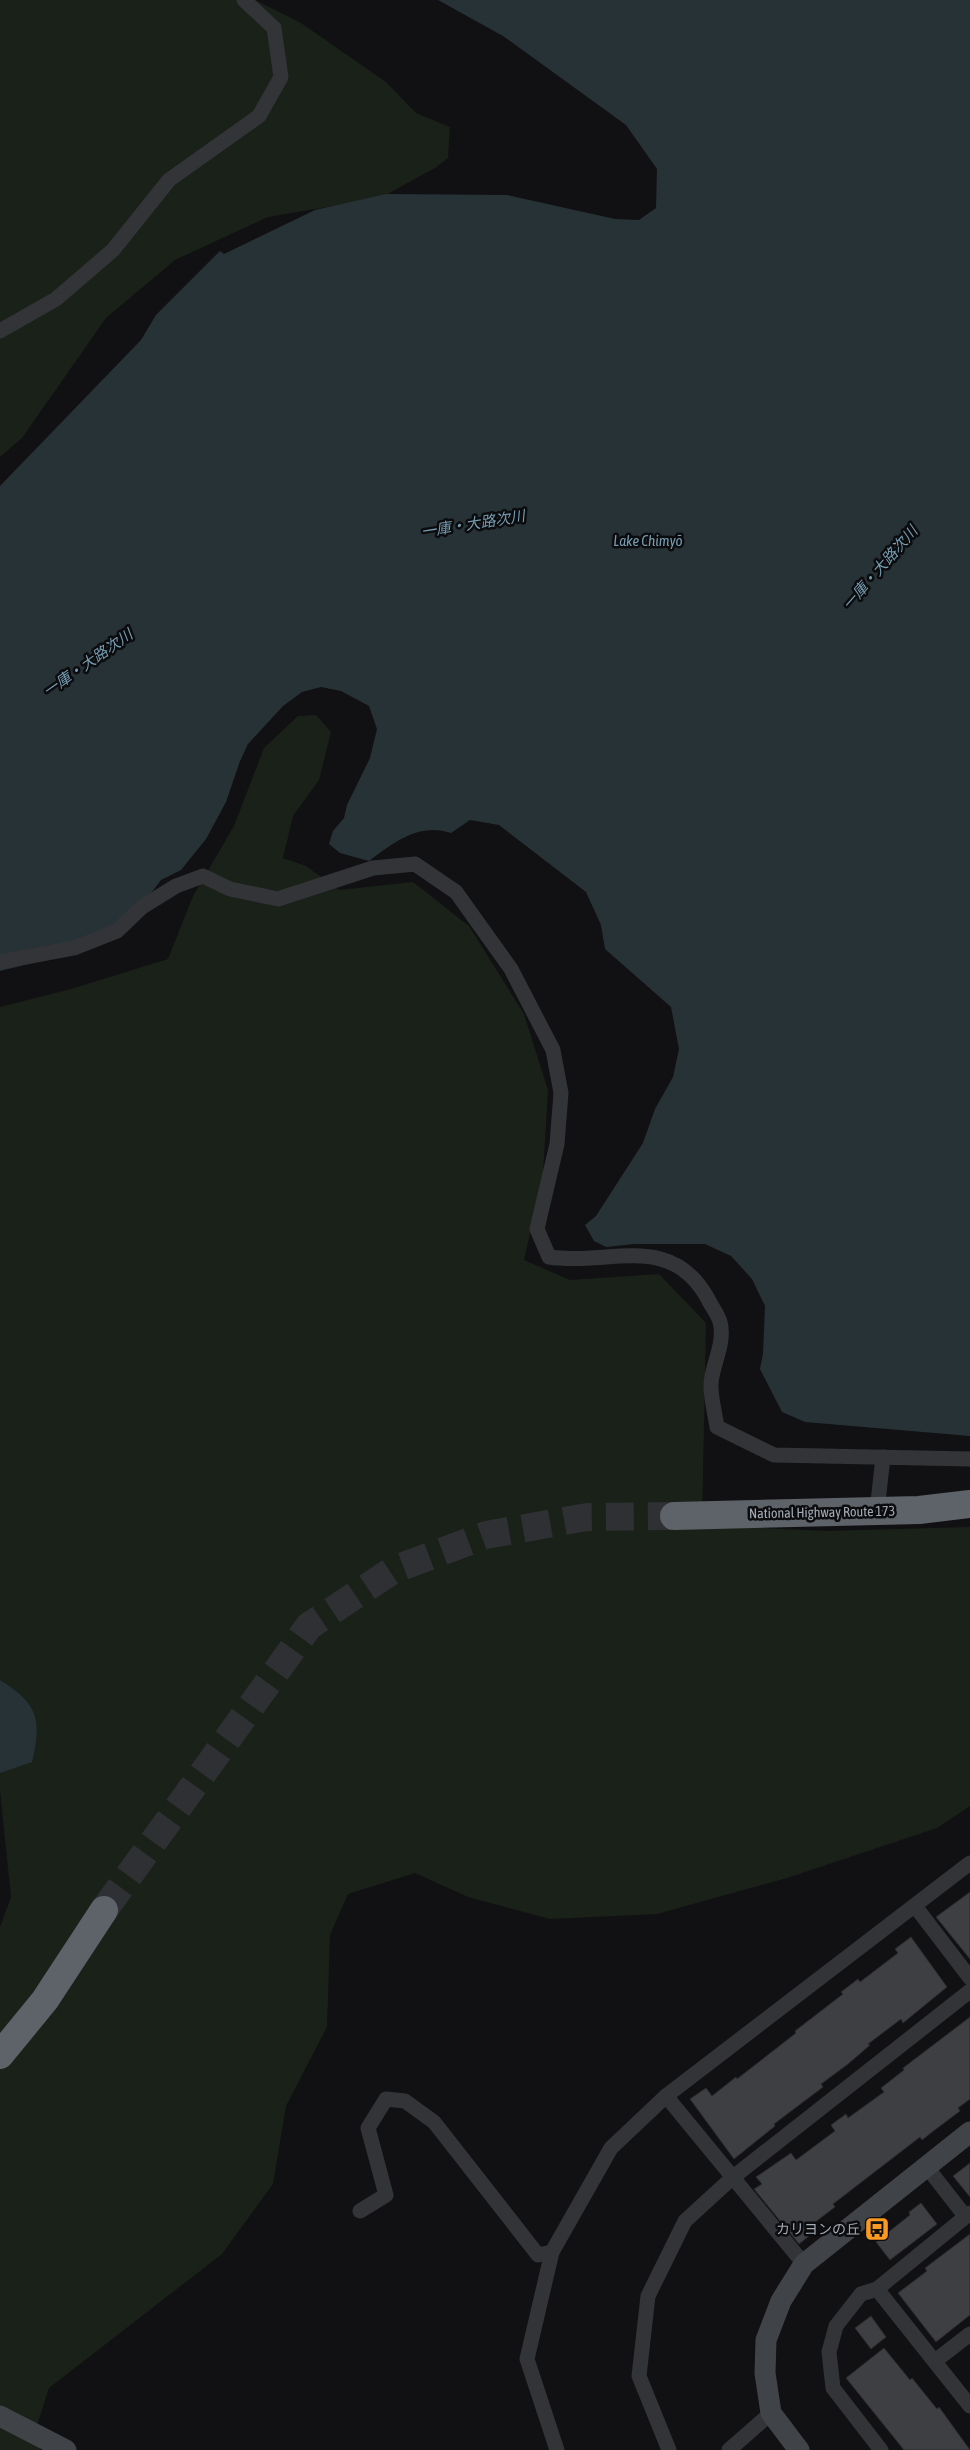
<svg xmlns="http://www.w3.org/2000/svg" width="970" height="2450" font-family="'Asap Condensed','Noto Sans JP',sans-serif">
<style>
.green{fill:#192119}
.water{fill:#273237}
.building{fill:#3d3f43;stroke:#2b2b2f}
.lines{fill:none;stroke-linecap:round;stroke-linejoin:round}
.highway-tunnel{stroke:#2e3033;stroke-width:28;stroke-dasharray:28 14;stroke-linecap:butt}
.street{stroke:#323438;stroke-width:15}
.secondary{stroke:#404348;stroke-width:21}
.highway{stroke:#5e6269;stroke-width:28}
.labels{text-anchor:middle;stroke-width:5;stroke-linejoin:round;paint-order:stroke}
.street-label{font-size:14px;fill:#a2aab4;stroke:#0c0c0e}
.poi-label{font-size:14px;fill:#a2aab4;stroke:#0c0c0e;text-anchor:end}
.water-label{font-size:15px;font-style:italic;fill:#769db2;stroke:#0c0c0e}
</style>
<rect width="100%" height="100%" fill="#111113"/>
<g class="green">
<path d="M0 0H255L301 23 386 82 416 113 450 127 448 158 435 168 380 198 268 217 175 260 106 318 22 438 0 457Z"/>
<path d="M316 715 331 732 319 780 293 816 283 858 306 866 339 890 413 882 469 926 524 1014 548 1090 543 1175 524 1260 570 1280 659 1274 706 1323 702 1525 826 1531 970 1527V1806L937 1828 787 1878 657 1914 550 1919 468 1897 415 1873 348 1894 330 1935 327 2027 286 2106 273 2184 222 2254 49 2388 35 2432 40 2450H0V1927L11 1897 0 1791V1007L71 989 168 959 193 896 234 826 264 748 298 716Z"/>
</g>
<g class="water">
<path d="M438 0H970V1436L805 1422 782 1412 760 1369 763 1354 765 1306 752 1279 731 1256 705 1244H634L606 1247 594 1241 585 1225 596 1216 643 1143 655 1109 673 1077 679 1049 671 1007 605 949 601 925 586 892 499 825 470 820 451 833C419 822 393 843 369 861L340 853 329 844 333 831 344 818 347 805 370 758 377 729 369 706 341 691 321 687 302 692 283 706 248 744 240 761 226 802 206 839 181 870 161 880 120 934 94 948 0 971V486L141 340 156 315 220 251 224 254 315 210 386 194 507 195 615 219 639 220 656 208 657 169 626 125 503 36Z"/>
<path d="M0 1680C38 1704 42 1719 32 1762L0 1773Z"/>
</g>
<g class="building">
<path d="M970 1892V1959L936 1917Z"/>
<path d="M911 1937 947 1987 903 2023 901 2019 868 2044 870 2045 848 2064 821 2084 823 2087 774 2124 775 2126 734 2159 690 2099 706 2088 712 2096 736 2077 737 2079 796 2033 795 2031 843 1994 841 1992 858 1979 860 1982 898 1953 895 1949Z"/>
<path d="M970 2017V2099L958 2108 960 2111 936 2129 922 2140 920 2137 833 2204 835 2207 810 2226 814 2232 799 2244 754 2189 762 2184 756 2177 791 2153 796 2160 835 2131 831 2125 846 2114 848 2118 884 2092 881 2088 904 2070 903 2068Z"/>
<path d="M970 2163V2197L953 2176Z"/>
<path d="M921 2203 937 2224 890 2260 876 2242 910 2215 909 2212Z"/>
<path d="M970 2234V2315L936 2342 898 2293 927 2271 925 2268Z"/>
<path d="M871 2316 886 2337 871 2349 855 2328Z"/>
<path d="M884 2348 910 2380 912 2378 937 2409 939 2407 970 2450H904L846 2378Z"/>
</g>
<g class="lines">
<path class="highway-tunnel" d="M104 1910 309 1626 393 1570 486 1535 587 1517 674 1516"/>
<g class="street">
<path d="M0 331 56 299 113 250 169 180 259 116 281 77 274 28 244 0"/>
<path d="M0 962 74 948 117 931 142 907 176 886 203 876 230 889 278 899 373 868 415 864 456 892 511 969 553 1050 561 1093 557 1144 537 1229 549 1257C609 1266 671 1231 708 1299 711 1306 718 1314 720 1322 726 1344 710 1369 711 1386 711 1399 715 1414 717 1427L774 1455 970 1459"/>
<path d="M877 1511 883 1457"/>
<path d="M915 1906 970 1978"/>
<path d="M666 2096 804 2264"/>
<path d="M926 2166 965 2216"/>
<path d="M360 2211 386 2195 368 2128 386 2099 405 2101 434 2122 538 2255 552 2252"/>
<path d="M877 2289 970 2406"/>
<path d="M935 2361 970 2334"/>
<path d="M557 2450 527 2359 552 2252 611 2148 666 2096 970 1863"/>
<path d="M669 2450 639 2376 648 2296 685 2221 732 2178 970 1991"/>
<path d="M729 2450 771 2413"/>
<path d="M881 2450 833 2388 829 2352 836 2326 861 2294 877 2289 970 2213"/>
</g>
<g class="secondary">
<path d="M0 2416 66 2450"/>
<path d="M799 2450 771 2413 765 2373 766 2340 781 2301 804 2264 970 2132"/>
</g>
<g class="highway">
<path d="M674 1516 919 1510 970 1504"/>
<path d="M0 2055 45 2000 104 1910"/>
</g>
</g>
<defs>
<symbol id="bus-square" viewBox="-11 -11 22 22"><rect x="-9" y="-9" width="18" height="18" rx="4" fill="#fc9920" stroke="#0c0c0e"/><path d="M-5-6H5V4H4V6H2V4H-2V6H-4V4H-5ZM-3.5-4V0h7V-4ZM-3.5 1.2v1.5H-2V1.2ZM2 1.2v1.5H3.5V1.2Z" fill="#111"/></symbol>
</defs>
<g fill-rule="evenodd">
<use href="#bus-square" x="863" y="2215" width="28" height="28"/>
</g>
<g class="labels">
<g class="street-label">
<text transform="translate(822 1512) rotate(-1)" y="5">National Highway Route 173</text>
</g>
<g class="poi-label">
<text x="860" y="2234">カリヨンの丘</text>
</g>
<g class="water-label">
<text transform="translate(473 524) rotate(-9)" y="5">一庫・大路次川</text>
<text x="648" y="546">Lake Chimyō</text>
<text transform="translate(880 568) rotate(-49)" y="5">一庫・大路次川</text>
<text transform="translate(88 663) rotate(-35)" y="5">一庫・大路次川</text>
</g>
</g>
</svg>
